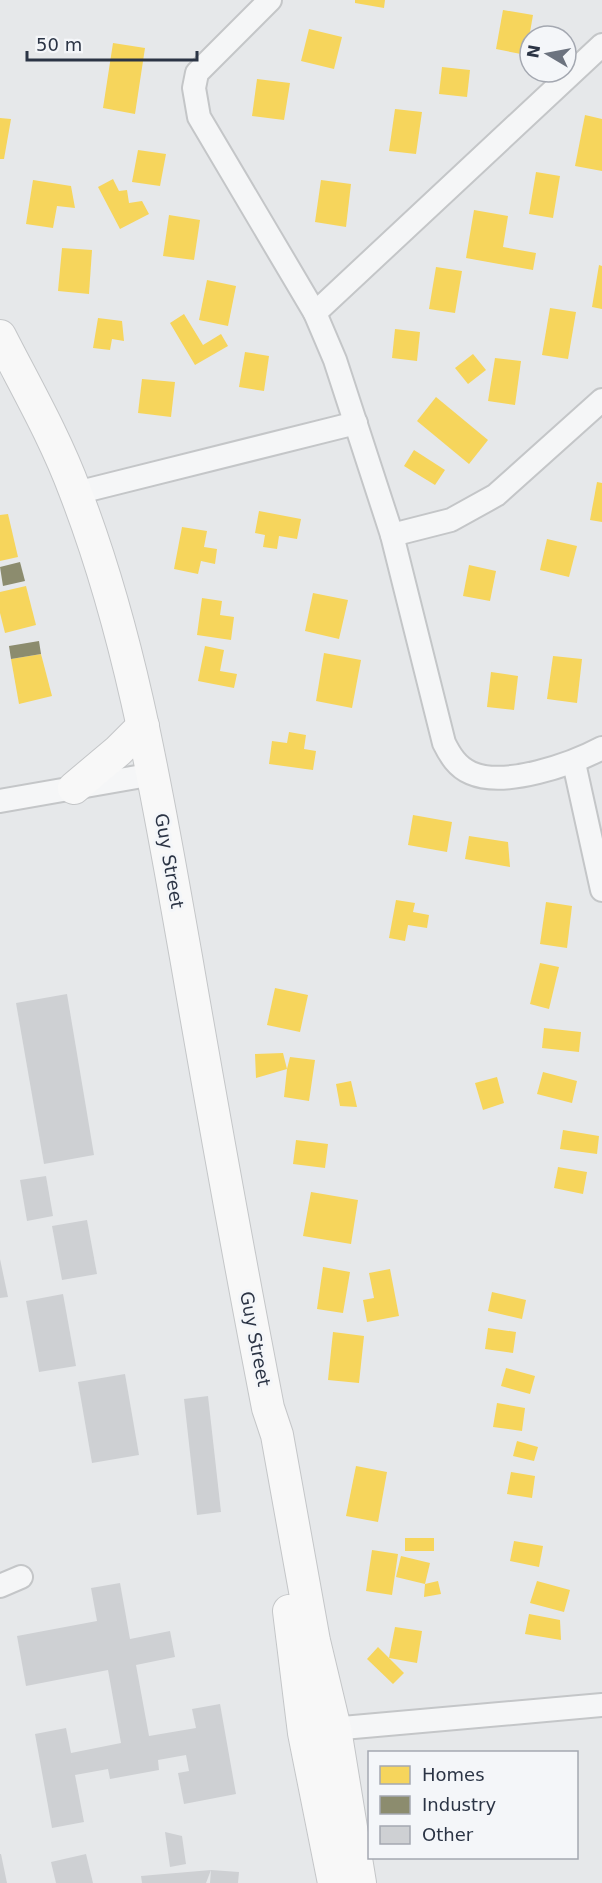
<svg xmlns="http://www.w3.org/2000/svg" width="602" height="1883" font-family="'DejaVu Sans',sans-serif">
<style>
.homes{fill:#f6d55c}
.industry{fill:#8c8c6e}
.building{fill:#ced0d3}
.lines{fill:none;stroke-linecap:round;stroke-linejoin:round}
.street-casing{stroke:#c4c6c8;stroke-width:26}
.secondary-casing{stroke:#c4c6c8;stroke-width:34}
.street{stroke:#f5f6f7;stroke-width:22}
.secondary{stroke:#f8f8f8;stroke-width:32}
.labels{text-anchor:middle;stroke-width:6;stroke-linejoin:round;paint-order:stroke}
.street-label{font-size:18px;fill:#2b3445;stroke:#f4f6f9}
</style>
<rect width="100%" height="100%" fill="#e6e8ea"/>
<g class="homes">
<path d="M355 0H385L384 8 355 3Z"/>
<path d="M503 10 533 15 526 55 496 49Z"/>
<path d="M309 29 342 37 334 69 301 61Z"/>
<path d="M113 43 145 48 135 114 103 108Z"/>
<path d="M442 67 470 70 467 97 439 94Z"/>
<path d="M257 79 290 83 284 120 252 116Z"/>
<path d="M395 109 422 112 416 154 389 151Z"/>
<path d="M585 115 602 119V171L575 166Z"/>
<path d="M0 118 11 119 4 159H0Z"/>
<path d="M138 150 166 154 160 186 132 182Z"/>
<path d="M536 172 560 176 553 218 529 214Z"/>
<path d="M113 179 119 191 127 190 129 203 142 201 149 214 120 229 98 187Z"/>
<path d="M33 180 71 186 75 208 57 206 53 228 26 224Z"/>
<path d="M321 180 351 184 346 227 315 222Z"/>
<path d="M474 210 508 216 503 247 536 253 533 270 466 258Z"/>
<path d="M169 215 200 220 194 260 163 256Z"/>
<path d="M62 248 92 250 89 294 58 291Z"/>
<path d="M599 265 602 266V309L592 307Z"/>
<path d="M436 267 462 271 455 313 429 309Z"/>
<path d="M207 280 236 286 228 326 199 320Z"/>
<path d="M550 308 576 312 568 359 542 355Z"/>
<path d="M184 314 203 345 221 334 228 346 195 365 170 323Z"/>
<path d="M98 318 122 321 124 341 112 339 110 350 93 348Z"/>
<path d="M395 329 420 332 417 361 392 358Z"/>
<path d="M245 352 269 356 264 391 239 387Z"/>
<path d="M473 354 486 370 468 384 455 368Z"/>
<path d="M495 358 521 361 515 405 488 401Z"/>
<path d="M142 379 175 382 171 417 138 413Z"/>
<path d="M436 397 488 440 469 464 417 421Z"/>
<path d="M414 450 445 470 435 485 404 466Z"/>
<path d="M597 482 602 483V522L590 520Z"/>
<path d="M259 511 301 519 297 539 279 536 277 549 263 547 265 535 255 533Z"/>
<path d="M8 514 18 557 0 561V515Z"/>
<path d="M182 527 207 531 204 547 217 549 215 564 201 561 198 574 174 569Z"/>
<path d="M547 539 577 546 569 577 540 570Z"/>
<path d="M469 565 496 571 490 601 463 596Z"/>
<path d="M26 586 36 625 5 633 0 613V592Z"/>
<path d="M313 593 348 600 339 639 305 631Z"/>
<path d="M202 598 222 601 220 615 234 617 231 640 197 635Z"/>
<path d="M205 646 224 650 220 671 237 674 234 688 198 681Z"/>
<path d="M324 653 361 660 352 708 316 701Z"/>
<path d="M41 654 52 696 19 704 11 659Z"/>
<path d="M553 656 582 659 577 703 547 699Z"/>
<path d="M491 672 518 676 514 710 487 707Z"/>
<path d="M289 732 306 735 304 749 316 751 313 770 269 764 272 741 287 743Z"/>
<path d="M413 815 452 822 447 852 408 845Z"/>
<path d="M469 836 508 842 510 867 465 859Z"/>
<path d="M396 900 415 903 413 912 429 915 427 928 408 925 405 941 389 938Z"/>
<path d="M546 902 572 906 567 948 540 944Z"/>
<path d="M540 963 559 967 549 1009 530 1004Z"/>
<path d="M275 988 308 995 300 1032 267 1025Z"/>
<path d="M544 1028 581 1032 579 1052 542 1048Z"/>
<path d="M283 1053 287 1069 290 1057 315 1060 309 1101 284 1097 287 1069 256 1078 255 1054Z"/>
<path d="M543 1072 577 1081 572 1103 537 1094Z"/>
<path d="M497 1077 504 1103 483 1110 475 1083Z"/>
<path d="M351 1081 357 1107 340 1106 336 1084Z"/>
<path d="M563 1130 599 1136 597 1154 560 1149Z"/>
<path d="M296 1140 328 1144 325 1168 293 1164Z"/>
<path d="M558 1167 587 1172 583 1194 554 1188Z"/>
<path d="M311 1192 358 1200 351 1244 303 1236Z"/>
<path d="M323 1267 350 1272 343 1313 317 1309Z"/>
<path d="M390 1269 399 1316 367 1322 363 1300 374 1298 369 1273Z"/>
<path d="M492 1292 526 1300 522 1319 488 1311Z"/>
<path d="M488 1328 516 1332 513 1353 485 1349Z"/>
<path d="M333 1332 364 1336 359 1383 328 1380Z"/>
<path d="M506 1368 535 1376 530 1394 501 1386Z"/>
<path d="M497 1403 525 1408 522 1431 493 1427Z"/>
<path d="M517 1441 538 1447 534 1461 513 1456Z"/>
<path d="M356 1466 387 1472 378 1522 346 1516Z"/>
<path d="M511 1472 535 1476 532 1498 507 1494Z"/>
<rect x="405" y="1538" width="29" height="13"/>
<path d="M514 1541 543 1546 539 1567 510 1561Z"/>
<path d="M372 1550 398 1554 392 1595 366 1591Z"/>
<path d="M401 1556 430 1563 425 1584 396 1577Z"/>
<path d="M438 1581 441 1594 424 1597 425 1584Z"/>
<path d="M537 1581 570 1590 564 1612 530 1603Z"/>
<path d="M529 1614 560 1620 561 1640 525 1634Z"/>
<path d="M395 1627 422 1631 417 1663 389 1658Z"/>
<path d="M378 1647 404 1673 393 1684 367 1659Z"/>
</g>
<g class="industry">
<path d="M20 562 25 581 3 586 0 567Z"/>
<path d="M39 641 41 654 11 659 9 646Z"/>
</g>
<g class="building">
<path d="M67 994 94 1155 44 1164 16 1003Z"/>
<path d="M46 1176 53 1216 27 1221 20 1180Z"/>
<path d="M87 1220 97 1274 62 1280 52 1226Z"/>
<path d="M0 1259 8 1297 0 1298Z"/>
<path d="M63 1294 76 1366 39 1372 26 1301Z"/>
<path d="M125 1374 139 1455 92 1463 78 1382Z"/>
<path d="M208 1396 221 1512 197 1515 184 1399Z"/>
<path d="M120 1583 130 1639 170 1631 175 1657 136 1665 149 1736 196 1728 192 1709 220 1704 236 1794 184 1804 178 1773 189 1771 186 1755 158 1760 159 1770 110 1779 108 1769 75 1775 84 1822 52 1828 35 1734 66 1728 71 1753 121 1743 108 1670 26 1686 17 1636 97 1621 91 1588Z"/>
<path d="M165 1832 182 1836 186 1864 170 1867Z"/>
<path d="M0 1854H1L7 1883H0Z"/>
<path d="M86 1854 93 1883H56L51 1862Z"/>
<path d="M211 1870 239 1872 238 1883H210Z"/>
<path d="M211 1870 206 1883H142L141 1876Z"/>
</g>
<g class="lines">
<defs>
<g id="street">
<path d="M270 0 197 73 194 88 199 117 315 313 335 360 392 535 444 743C450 755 457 767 471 773 505 788 572 764 602 748"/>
<path d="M315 313 602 45"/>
<path d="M76 493 356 423"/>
<path d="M392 535 451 520 496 495 602 400"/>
<path d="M574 763 602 890"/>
<path d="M0 801 154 774"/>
<path d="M0 1586 21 1577"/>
<path d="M320 1730 602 1705"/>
</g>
<g id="secondary">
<path d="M0 336C26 387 55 437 75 491 133 641 158 800 186 957 212 1108 239 1258 268 1408L277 1435 314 1641 335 1729 360 1883"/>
<path d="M74 788 118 751 143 726"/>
<path d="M289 1611 304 1733 334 1883"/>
</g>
</defs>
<use href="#street" class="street-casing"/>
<use href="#secondary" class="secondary-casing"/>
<use href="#street" class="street"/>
<use href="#secondary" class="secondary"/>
</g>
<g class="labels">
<g class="street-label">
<text transform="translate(169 861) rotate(80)" y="6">Guy Street</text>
<text transform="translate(255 1339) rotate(79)" y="6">Guy Street</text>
</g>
</g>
<rect x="368" y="1751" width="210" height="108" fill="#f4f6f9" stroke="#a4a8b1" stroke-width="1.5"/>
<rect x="380" y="1766" width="30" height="18" fill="#f6d55c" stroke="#a4a8b1" stroke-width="1.5"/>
<text x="422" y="1781" font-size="18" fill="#2b3445">Homes</text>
<rect x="380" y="1796" width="30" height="18" fill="#8c8c6e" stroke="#a4a8b1" stroke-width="1.5"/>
<text x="422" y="1811" font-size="18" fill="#2b3445">Industry</text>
<rect x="380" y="1826" width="30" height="18" fill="#ced0d3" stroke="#a4a8b1" stroke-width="1.5"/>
<text x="422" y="1841" font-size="18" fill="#2b3445">Other</text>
<g transform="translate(548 54) rotate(280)"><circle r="28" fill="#f4f6f9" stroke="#a4a8b1" stroke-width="1.5"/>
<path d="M0-4.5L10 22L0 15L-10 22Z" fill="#6c737f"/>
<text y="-9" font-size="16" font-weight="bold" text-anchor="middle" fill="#2b3445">N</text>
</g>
<path d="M27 51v9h170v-9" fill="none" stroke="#2b3445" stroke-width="3"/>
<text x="36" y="51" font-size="18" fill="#2b3445" stroke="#f4f6f9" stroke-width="4.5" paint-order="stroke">50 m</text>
</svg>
